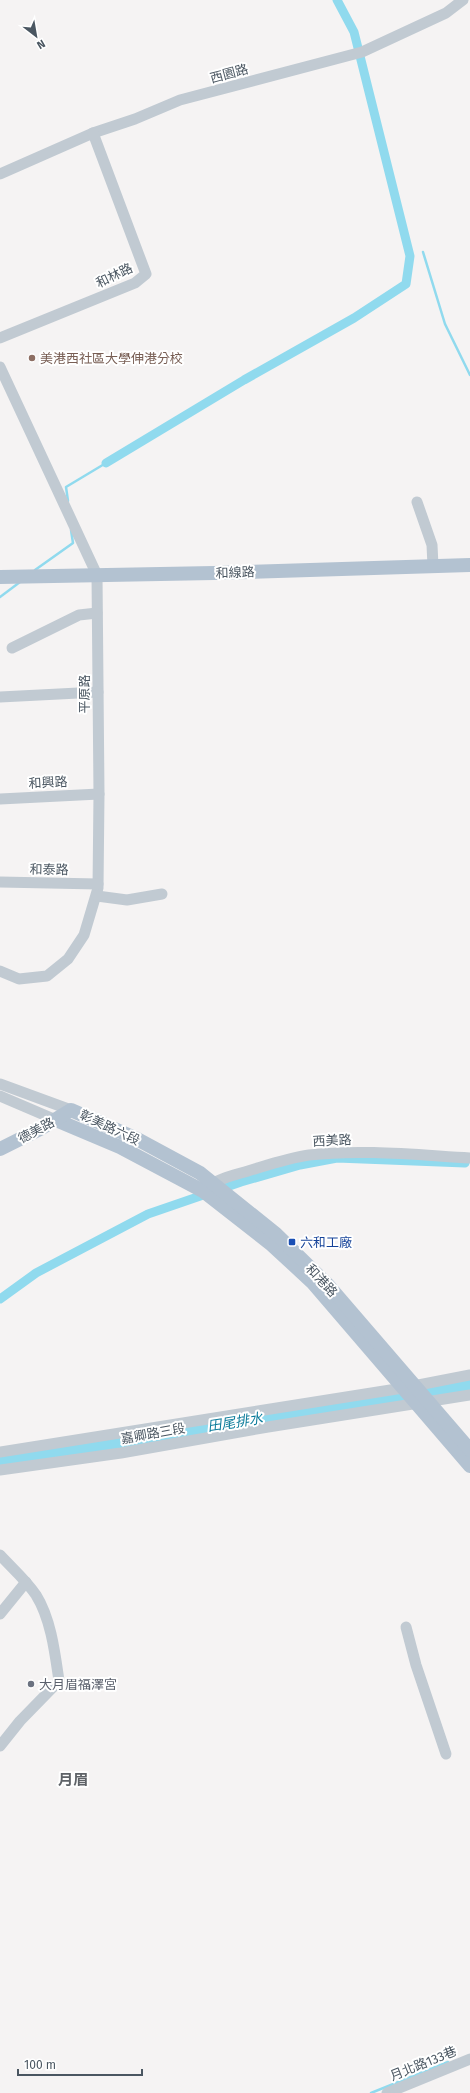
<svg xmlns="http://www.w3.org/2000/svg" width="470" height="2093" font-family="'Fira Sans','Noto Sans TC',sans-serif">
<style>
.water{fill:#90daee}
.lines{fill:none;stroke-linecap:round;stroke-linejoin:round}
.stream{stroke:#90daee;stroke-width:2.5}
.canal{stroke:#90daee;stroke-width:9}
.river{stroke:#90daee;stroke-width:15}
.minor{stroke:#c1cad2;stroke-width:11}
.major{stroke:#b3c2d1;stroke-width:14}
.education-dot{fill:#8d6e63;stroke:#fff;stroke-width:1.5}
.transit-dot{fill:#1a4fb4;stroke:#fff;stroke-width:1.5}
.worship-dot{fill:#6b7280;stroke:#fff;stroke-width:1.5}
.labels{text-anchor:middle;stroke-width:4;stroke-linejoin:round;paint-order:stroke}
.street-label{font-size:13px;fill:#4a5661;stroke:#fff}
.education-label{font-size:13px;fill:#785e54;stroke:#fff;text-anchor:start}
.transit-label{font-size:13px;fill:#164399;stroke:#fff;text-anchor:start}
.worship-label{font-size:13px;fill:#5b616d;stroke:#fff;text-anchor:start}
.water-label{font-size:14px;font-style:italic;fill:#0c7c9b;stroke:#fff}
.quarter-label{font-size:15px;font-weight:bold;fill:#5f6368;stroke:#fff}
</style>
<rect width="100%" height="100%" fill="#f5f3f3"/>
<path class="water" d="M470 1381V1391L447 1395 439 1386Z"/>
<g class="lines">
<g class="stream">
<path d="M423 252 445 324 470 375"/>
<path d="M68 501 66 487 106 463"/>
<path d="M35 570 73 543 71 530"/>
<path d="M0 597 20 582"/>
<path d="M371 2093 448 2062"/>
</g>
<g class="canal">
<path d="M106 463 244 380 354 318 406 284 410 256 354 32 337 0"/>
<path d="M0 1299 36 1273 148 1214 241 1182 300 1165 337 1158 465 1163"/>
</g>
<path class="river" d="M0 1462 222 1423 470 1386"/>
<g class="minor">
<path d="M0 174 93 133 135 119 180 100 362 52 446 13 463 0"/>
<path d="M0 338 135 283 146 274 93 133"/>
<path d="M0 367 97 575 99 794 98 888 84 935 68 959 47 976 19 979 0 971"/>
<path d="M417 502 432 545 433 566"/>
<path d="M12 648 79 615 97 613"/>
<path d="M0 697 98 692"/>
<path d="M0 799 99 794"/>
<path d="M0 882 98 884"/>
<path d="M97 896 127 900 162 894"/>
<path d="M0 1084 71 1110"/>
<path d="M0 1096 56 1120"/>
<path d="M208 1187C219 1178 235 1175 248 1171 268 1165 288 1158 309 1155 362 1149 417 1155 470 1158"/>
<path d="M0 1452 403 1388 470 1375"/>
<path d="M0 1470 121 1453 268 1427 470 1395"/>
<path d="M0 1555C12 1568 26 1580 36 1595 51 1619 55 1653 59 1681L20 1721 0 1746"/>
<path d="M0 1614 26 1582"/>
<path d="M406 1627 416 1665 446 1754"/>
<path d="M387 2093 470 2059"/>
</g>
<g class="major">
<path d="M0 577 214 573 470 565"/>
<path d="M56 1120 120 1147 203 1191 272 1245 312 1282 470 1466"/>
<path d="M0 1149 40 1129 71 1110 137 1139 200 1173 276 1234 328 1285 470 1450"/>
</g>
</g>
<circle class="education-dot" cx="32" cy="358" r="4"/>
<rect class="transit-dot" x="288" y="1238" width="8" height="8" rx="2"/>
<circle class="worship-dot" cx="31" cy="1684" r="4"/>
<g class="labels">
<g class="street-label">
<text transform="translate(229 73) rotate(-15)" y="5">西園路</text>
<text transform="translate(114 275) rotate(-26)" y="5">和林路</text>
<text transform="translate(235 572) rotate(-2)" y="5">和線路</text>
<text transform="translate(84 694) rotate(-90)" y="5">平原路</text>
<text transform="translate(48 782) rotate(-3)" y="5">和興路</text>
<text transform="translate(49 869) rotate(1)" y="5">和泰路</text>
<text transform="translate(110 1127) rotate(25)" y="5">彰美路六段</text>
<text transform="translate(36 1130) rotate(-28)" y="5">德美路</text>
<text transform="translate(332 1140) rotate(-3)" y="5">西美路</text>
<text transform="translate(322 1280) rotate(47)" y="5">和港路</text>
<text transform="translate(153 1433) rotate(-10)" y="5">嘉卿路三段</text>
<text transform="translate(423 2063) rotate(-22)" y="5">月北路133巷</text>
</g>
<g class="education-label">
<text x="40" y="363">美港西社區大學伸港分校</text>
</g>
<g class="transit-label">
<text x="300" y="1247">六和工廠</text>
</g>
<g class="worship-label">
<text x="39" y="1689">大月眉福澤宮</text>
</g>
<g class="water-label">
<text transform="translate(235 1422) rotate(-9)" y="5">田尾排水</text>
</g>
<g class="quarter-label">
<text x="73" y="1785">月眉</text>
</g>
</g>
<g transform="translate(36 36) rotate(149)" stroke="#ffffff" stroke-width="3" paint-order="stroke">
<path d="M0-3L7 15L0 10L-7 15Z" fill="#4a5661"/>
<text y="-6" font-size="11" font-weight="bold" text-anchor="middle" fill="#4a5661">N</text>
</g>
<path d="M18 2069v6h124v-6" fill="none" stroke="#4a5661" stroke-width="2"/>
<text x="24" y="2069" font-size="12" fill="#4a5661" stroke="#ffffff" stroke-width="3" paint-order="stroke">100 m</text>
</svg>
